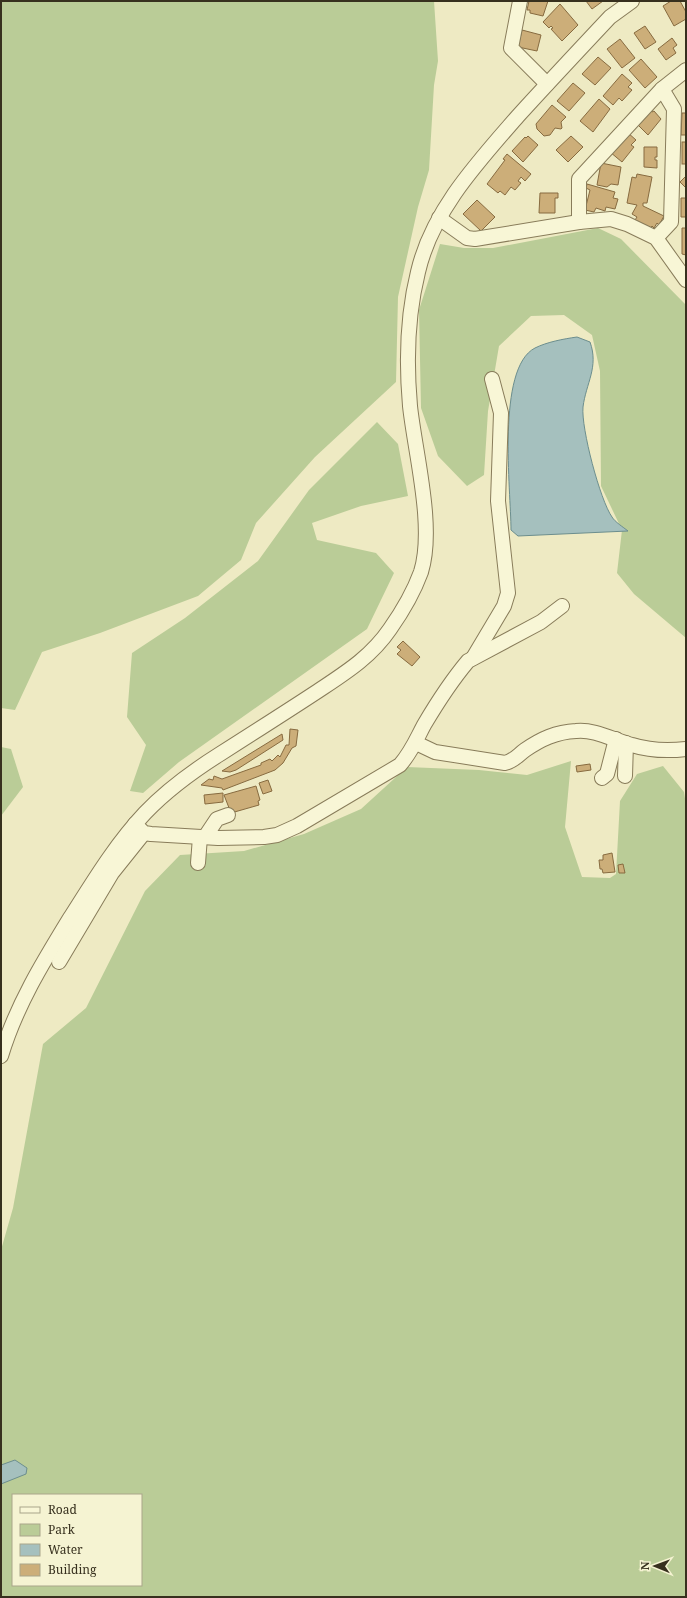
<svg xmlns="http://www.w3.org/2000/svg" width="687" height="1598" font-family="'Noto Serif',serif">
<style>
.green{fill:#bacc97;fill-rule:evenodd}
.water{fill:#a5c0be;stroke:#6c8e8e}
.building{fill:#ccae79;stroke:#876b40}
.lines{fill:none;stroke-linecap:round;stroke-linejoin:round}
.minor-casing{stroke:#887c5a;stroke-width:16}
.minor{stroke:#f8f6d6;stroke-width:14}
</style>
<rect width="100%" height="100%" fill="#eeeac3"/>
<g class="green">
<path d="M1 1H434L438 61 434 85 429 170 418 207 398 297 396 382 315 457 256 523 241 560 198 596 100 633 42 652 15 710 1 708Z"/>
<path d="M598 228 621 239 686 305V638L634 594 617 573 622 530 601 486 600 371 592 335 564 315 531 316 499 346 488 411 484 475 467 486 438 456 421 408 419 310 440 244 464 248H493Z"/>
<path d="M377 422 398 444 408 496 361 506 312 523 317 540 376 553 394 573 367 629 179 762 143 793 130 791 146 745 127 717 132 653 185 618 258 561 309 490Z"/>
<path d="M1 747 11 749 23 787 1 816Z"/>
<path d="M571 761 565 827 582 877 610 878 616 874 620 801 637 774 663 766 684 792 686 805V1597H1V1250L13 1208 43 1044 86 1008 145 891 180 855 244 851 304 834 361 809 407 767 479 770 527 775ZM13 1495H141V1585H13Z"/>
</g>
<g class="water">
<path d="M577 337 590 342C599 367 586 383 583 407 581 428 600 500 612 517 615 522 623 527 628 531L518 536 511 530C511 491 496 368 535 348 547 342 563 339 577 337Z"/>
<path d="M15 1460 27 1468 26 1474 1 1484V1465Z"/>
</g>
<g class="building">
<path d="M529 1H548L543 16 530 13V10H527Z"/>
<path d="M586 1H603L592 9Z"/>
<path d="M671 1H680L686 12V19L674 26 663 6Z"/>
<path d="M560 4 578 25 562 41 551 29 553 28 551 26 549 28 543 22Z"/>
<path d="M645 26 656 42 645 49 634 33Z"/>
<path d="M522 30 541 35 537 51 518 47Z"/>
<path d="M672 38 677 45 673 48 676 53 666 60 658 49Z"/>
<path d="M620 39 635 58 622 68 607 49Z"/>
<path d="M598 57 611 68 595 85 582 74Z"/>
<path d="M641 59 657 77 645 88 629 70Z"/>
<path d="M622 74 632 83 628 87 632 90 622 101 619 98 613 105 603 96Z"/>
<path d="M573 83 585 93 569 111 557 101Z"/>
<path d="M599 99 610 109 593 132 580 121Z"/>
<path d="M552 105 566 117 561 122 562 128 561 129 555 128 550 135 544 136 537 129 536 124Z"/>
<path d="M651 110 652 112 654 111 661 119 648 135 636 123Z"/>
<path d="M682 113H686V135H681Z"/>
<path d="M627 132 636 140 631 145 634 147 622 162 610 152Z"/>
<path d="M528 136 538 145 523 162 512 151 525 137 526 138Z"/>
<path d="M571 136 583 147 568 162 556 150Z"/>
<rect x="682" y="142" width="4" height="22"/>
<path d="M644 147H657V157H655V160H657V168L644 167Z"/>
<path d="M507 154 531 174 525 181 521 177 518 181 521 183 515 190 511 187 505 195 500 191 498 193 487 184 505 160 503 159Z"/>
<path d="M601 163 621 167 618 185 611 184 607 187 597 185Z"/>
<path d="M637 174 652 177 647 203H643V206L664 216 659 225 657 223 654 228 652 226 650 229 635 220 637 217 632 214 637 205 627 203 632 177 636 178Z"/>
<path d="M686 176V188L680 182Z"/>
<path d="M587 184 615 192 613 198 618 199 615 209 606 207 605 211 596 208 594 212 585 210 590 190 586 188Z"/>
<path d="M540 193H558V198H555V213H539Z"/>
<path d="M681 198H686V222V217H681Z"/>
<path d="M477 200 495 217 481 231 463 214Z"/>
<path d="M682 228H686V255L682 254Z"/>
<path d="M403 641 420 657 412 666 397 654 401 650 397 647Z"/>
<path d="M290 729 298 730 296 746 292 748 283 763 275 770 223 790 222 788 201 785 209 779 213 780 214 776 222 779 261 765V763L270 759 272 761 278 755 280 757 286 745H289Z"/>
<path d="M282 734 283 740 236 770 230 772 222 771Z"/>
<path d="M590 764 591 770 577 772 576 766Z"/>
<path d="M268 780 272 791 263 794 259 783Z"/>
<path d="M256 786 260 800 258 801 259 805 231 813 224 795Z"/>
<path d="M223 793V802L205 804 204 795Z"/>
<path d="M612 853 615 872 603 873 602 869H600L599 860H603V855Z"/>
<path d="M623 864 625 873H619L618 865Z"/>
</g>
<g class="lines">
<defs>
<g id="minor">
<path d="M520 1 511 48 547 84"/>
<path d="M439 218 467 238 475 239 579 222 611 219 627 224 656 238 686 280"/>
<path d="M579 222V179L662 89 686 70"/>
<path d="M656 238 671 222 674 109 662 89"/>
<path d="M473 658 504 606 508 593 498 501 501 413 492 379"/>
<path d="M416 743 435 752 505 763C514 761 518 755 525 750 541 739 556 732 576 731 595 729 613 740 632 745 648 750 669 751 686 749"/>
<path d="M625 776 626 743"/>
<path d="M602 778 607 774 616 739"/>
<path d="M135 824 144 833 151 834 218 838 264 837 277 835 297 826 400 765C412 751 416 740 424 725 437 703 452 680 468 661L541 622 562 606"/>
<path d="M205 837 217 819 228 815"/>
<path d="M198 863 200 837"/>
<path d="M59 962 112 873 144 833"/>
<path d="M1 1056C16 1006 43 962 70 918 93 882 115 845 145 813 167 790 193 771 220 754 253 733 286 712 318 691 345 673 371 657 390 629 402 612 414 591 421 572 435 527 415 453 410 406 406 361 407 316 418 272 432 211 478 162 518 116 548 83 579 50 610 17L632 1"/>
</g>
</defs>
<use href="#minor" class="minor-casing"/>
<use href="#minor" class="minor"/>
</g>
<rect width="687" height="1598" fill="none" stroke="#37301e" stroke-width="4"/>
<rect x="12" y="1494" width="130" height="92" fill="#f5f3d2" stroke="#a9a58a"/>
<rect x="20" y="1507" width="20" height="6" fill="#f8f6d6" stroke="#a9a58a"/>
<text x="48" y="1514" font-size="12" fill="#37301e">Road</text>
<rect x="20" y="1524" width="20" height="12" fill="#bacc97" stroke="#a9a58a"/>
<text x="48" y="1534" font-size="12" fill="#37301e">Park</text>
<rect x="20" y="1544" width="20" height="12" fill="#a5c0be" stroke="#a9a58a"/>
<text x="48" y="1554" font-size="12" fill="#37301e">Water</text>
<rect x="20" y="1564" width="20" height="12" fill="#ccae79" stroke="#a9a58a"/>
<text x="48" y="1574" font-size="12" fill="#37301e">Building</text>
<g transform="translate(655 1566) rotate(271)" stroke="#f5f3d2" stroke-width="3" paint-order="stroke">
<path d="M0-3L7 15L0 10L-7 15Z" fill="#37301e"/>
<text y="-6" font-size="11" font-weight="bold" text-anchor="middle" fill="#37301e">N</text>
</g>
</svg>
